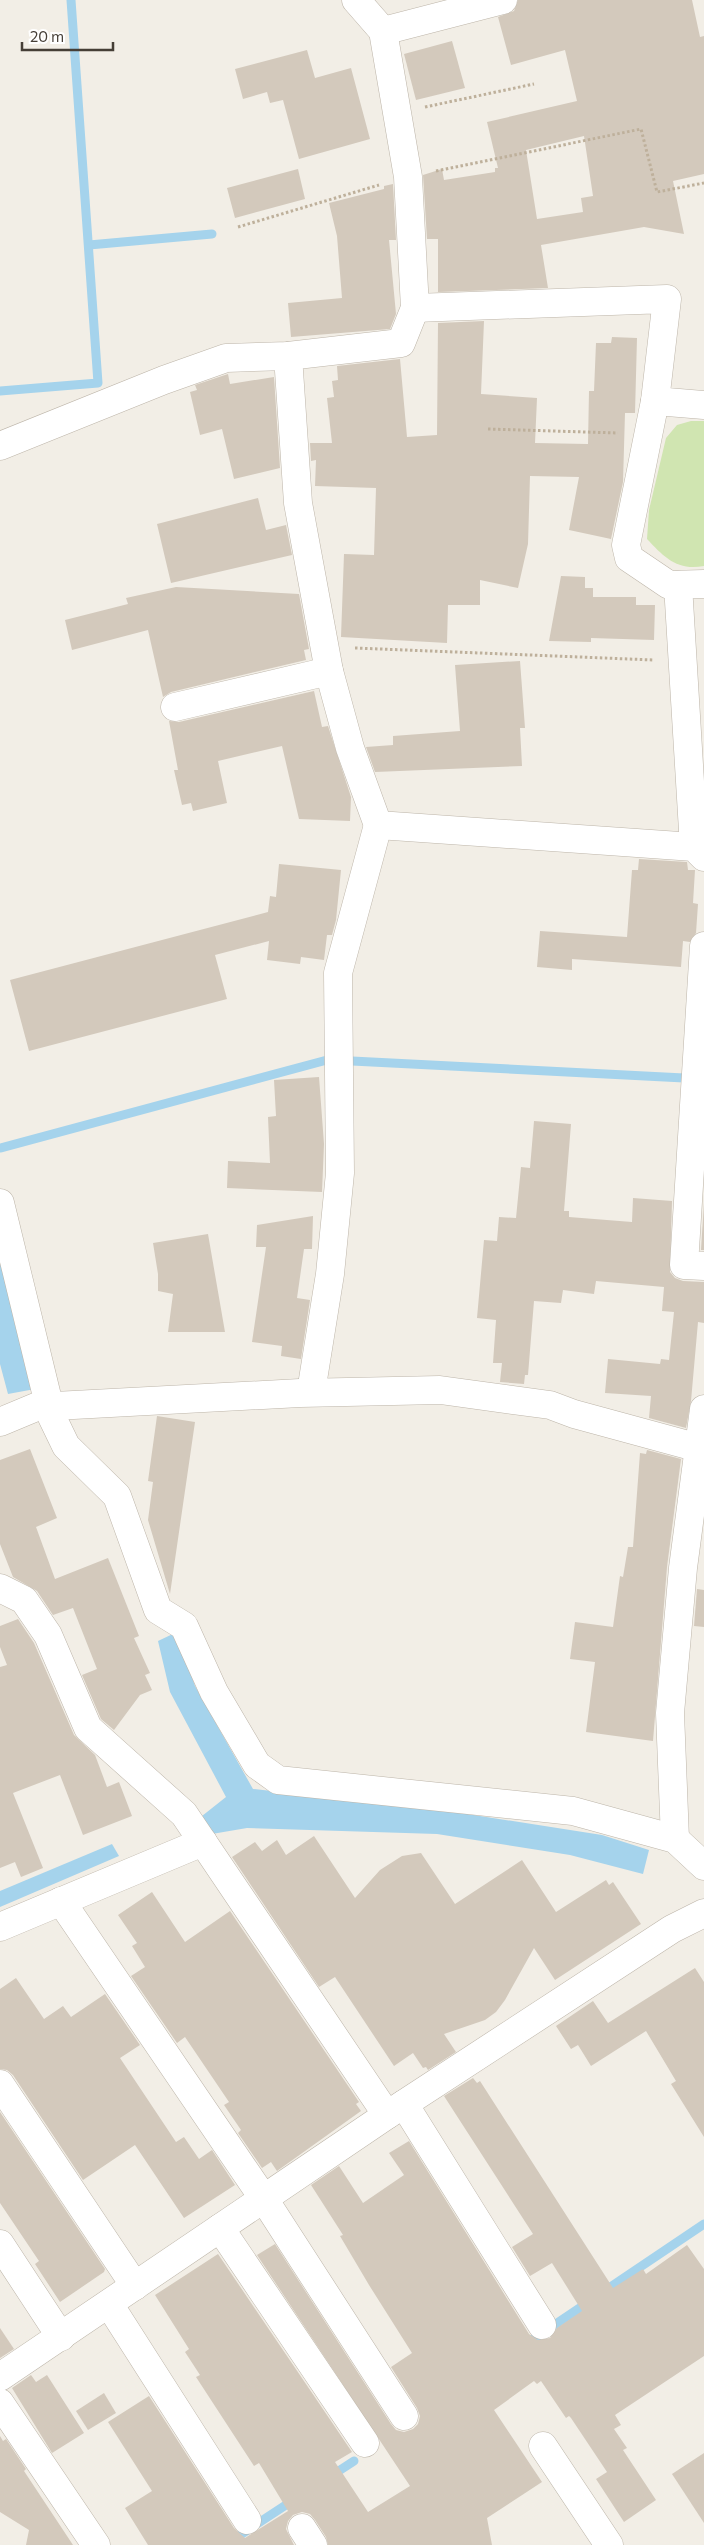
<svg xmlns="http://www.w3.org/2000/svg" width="704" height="2545" font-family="Commissioner,sans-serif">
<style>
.green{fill:#d0e5b1}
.water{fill:#a5d3ec}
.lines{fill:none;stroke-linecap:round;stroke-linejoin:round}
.stream{stroke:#a5d3ec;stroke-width:9}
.building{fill:#d3c9bc;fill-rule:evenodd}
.minor-casing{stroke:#bdb5a9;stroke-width:29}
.path{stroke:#beb09b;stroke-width:3;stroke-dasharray:2.5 2.5;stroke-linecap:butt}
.minor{stroke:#fff;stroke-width:28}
</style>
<rect width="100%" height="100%" fill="#f2eee6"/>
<path class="green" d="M691 421H704V566C677 571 664 557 647 539L649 510 666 438 677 425Z"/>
<g class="water">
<path d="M0 1239 35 1389 8 1394 0 1364Z"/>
<path d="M177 1632 195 1686 253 1789 442 1810 602 1835 649 1850 643 1874 570 1855 437 1834 247 1828 206 1835 202 1816 226 1797 170 1692 158 1641Z"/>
<path d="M112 1844 119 1856 0 1907V1891Z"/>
</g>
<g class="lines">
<g class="stream">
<path d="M89 245 212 234"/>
<path d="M0 391 98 383 71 0"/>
<path d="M352 1061 684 1078"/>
<path d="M1 1148 327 1060"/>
<path d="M603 2292 704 2224"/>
<path d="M526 2344 590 2301"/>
<path d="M331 2476 354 2461"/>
<path d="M225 2545 295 2499"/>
</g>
</g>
<g class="building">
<path d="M518 0H692L700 37 704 36V174L673 181 684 234 644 227 541 245 548 288 438 292V239H427L423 175 442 169 444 180 495 172V168H498L487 122 577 101 565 50 511 65 498 17 514 11ZM584 136 593 196 581 198 583 212 537 219 526 150Z"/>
<path d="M452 41 465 88 416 100 404 54Z"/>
<path d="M307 50 315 78 351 68 370 139 299 159 283 100 270 103 267 92 243 99 235 69Z"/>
<path d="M298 169 305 199 235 218 227 188Z"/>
<path d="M393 184 396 240H389L396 314 390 329 291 337 288 303 342 298 337 236 329 203 384 189V186Z"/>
<path d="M484 321 481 394 537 398 535 443 588 444 589 391H594L596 343H611L612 337 637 338 635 413H625L623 482 611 539 569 530 579 477 530 476 528 544 518 588 480 580V605H448L447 643 341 637 344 554 374 555 376 488 315 486 316 460 311 461 310 443H332L327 398 334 397 332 381 338 380 337 366 400 359 407 437 437 435 438 323Z"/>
<path d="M228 374 230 384 274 377 280 468 234 479 222 429 200 435 190 392 197 390 195 385Z"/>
<path d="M258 498 266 530 286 525 292 555 171 583 157 524Z"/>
<path d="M561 576 585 577V588H593V597H636V605H655L654 640 591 638V642L549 641Z"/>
<path d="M176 587 299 594 309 649 304 650 306 660 171 692 163 697 148 630 72 650 65 620 128 604 126 598Z"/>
<path d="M520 661 525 728H520L522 766 375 772 366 747 393 745V736L460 731 455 665Z"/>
<path d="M314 691 322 727 328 726 351 797 350 821 299 819 282 746 218 761 227 803 193 811 191 803 182 805 174 770H178L169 721 179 722Z"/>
<path d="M639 859 687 862 688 870H695L693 903 698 904 696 933 690 942 683 941 681 967 572 959V970L537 967 540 931 627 937 632 870H638Z"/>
<path d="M279 864 341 870 336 920 332 935H327L324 960 301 957 300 964 267 960 269 941 215 955 227 999 29 1051 10 980 268 912 270 896 276 897Z"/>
<path d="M319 1077 324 1144 322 1192 227 1188 228 1161 270 1163 268 1117 276 1116 274 1080Z"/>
<path d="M534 1121 571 1124 564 1211H569V1217L632 1222 633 1198 672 1201 670 1272 675 1278 683 1281 704 1282V1323L698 1322 691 1401 686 1428 649 1418 651 1396 605 1393 608 1359 660 1364 661 1359 669 1360 674 1312 662 1311 664 1287 596 1281 594 1294 563 1290 561 1303 534 1301 528 1375H525L524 1384 500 1382 502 1363H493L496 1320 477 1318 484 1240 497 1241 499 1217 516 1218 521 1167 530 1168Z"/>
<path d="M704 1203V1250H701Z"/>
<path d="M313 1216 312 1249H304L297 1298 310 1300 301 1359 281 1356 282 1346 252 1342 266 1247H256L257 1225Z"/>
<path d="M208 1234 225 1332H168L173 1294 158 1291V1274L153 1243Z"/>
<path d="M157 1416 195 1422 170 1594 148 1520 153 1482 148 1481Z"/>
<path d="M30 1449 57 1518 36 1527 55 1579 108 1558 139 1636 134 1638 150 1673 145 1675 152 1690 140 1695 114 1730 101 1719 82 1675 97 1669 73 1608 53 1615 37 1591 13 1577 0 1544V1460Z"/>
<path d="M647 1450 681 1459 667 1567 653 1741 586 1732 595 1662 570 1659 575 1622 613 1627 620 1576 623 1577 628 1547H633L640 1453 646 1454Z"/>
<path d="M697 1589 704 1590V1627L694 1626Z"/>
<path d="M18 1619 34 1643 74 1735 95 1755 107 1787 119 1782 132 1816 83 1835 60 1775 13 1793 43 1868 21 1877 15 1862 0 1868V1667L7 1665 0 1647V1626Z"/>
<path d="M314 1836 355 1898 380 1870 402 1856 421 1853 455 1904 522 1860 556 1912 606 1880 609 1885 613 1882 641 1924 555 1980 534 1948 505 2000 496 2012 485 2020 444 2034 456 2052 428 2070 426 2067 423 2068 413 2053 394 2066 335 1977 319 1987 232 1857 255 1842 262 1851 277 1840 286 1855Z"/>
<path d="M152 1892 185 1942 230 1911 359 2102 356 2104 361 2111 277 2171 271 2162 262 2168 238 2133 241 2130 224 2105 229 2102 185 2037 177 2043 131 1976 145 1967 132 1946 137 1943 118 1915Z"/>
<path d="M695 1968 704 1982V2137L671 2084 676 2081 646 2031 591 2066 578 2045 571 2049 556 2026 593 2001 608 2023Z"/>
<path d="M16 1978 44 2019 63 2006 71 2017 105 1994 140 2045 120 2058 176 2142 184 2137 199 2159 212 2150 235 2185 184 2218 135 2145 83 2180 13 2075 7 2070 0 2069V1989Z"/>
<path d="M473 2078 477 2083 480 2081 613 2288 643 2269 646 2274 687 2245 704 2269V2356L615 2415 621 2425 614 2429 627 2448 623 2450 656 2500 624 2522 596 2479 607 2472 571 2418 569 2416 566 2418 541 2381 537 2384 534 2381 494 2410 542 2482 487 2518 492 2545H328L326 2537 315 2520 310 2514 302 2512 293 2515 288 2521 286 2529 294 2545H148L125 2508 152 2491 108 2422 149 2396 234 2528 245 2538 288 2511 259 2463 254 2466 196 2377 200 2375 185 2352 189 2349 155 2295 218 2254 352 2452 335 2462 368 2512 410 2486 257 2255 275 2244 391 2424 396 2430 404 2432 413 2429 418 2424 420 2416 417 2408 391 2367 412 2353 369 2285 340 2236 343 2235 311 2185 339 2166 363 2203 404 2175 389 2153 409 2141 529 2334 538 2340 550 2338 557 2328 582 2311 552 2263 530 2276 512 2247 533 2234 444 2096Z"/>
<path d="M0 2112 105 2269 104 2272 60 2302 35 2264 39 2261 0 2203Z"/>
<path d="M0 2328 14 2349 0 2358Z"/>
<path d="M31 2375 36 2382 47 2375 84 2433 52 2453 12 2388Z"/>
<path d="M104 2393 116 2413 88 2430 76 2411Z"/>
<path d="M0 2436 3 2441 6 2439 26 2469 24 2471 73 2545H26L29 2530 0 2512Z"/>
<path d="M704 2453V2523L672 2474Z"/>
</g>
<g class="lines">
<defs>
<g id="minor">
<path d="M383 31 503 0"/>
<path d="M415 308 667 299 655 401 704 405"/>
<path d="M288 356 298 503 329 671 350 748 378 825 694 847 704 857"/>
<path d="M655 401 626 545 629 558 669 585 704 584"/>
<path d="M0 446 164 380 226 358 288 356 401 343 415 308 408 177 383 31 356 0"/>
<path d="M678 585 694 847"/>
<path d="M175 707 329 671"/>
<path d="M704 946 684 1265 704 1266"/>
<path d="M0 1203 52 1417 66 1446 117 1496 158 1610 184 1626 214 1692 257 1765 278 1780 573 1811 675 1839 704 1866"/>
<path d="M311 1392 330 1274 340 1173 338 973 378 825"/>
<path d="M0 1422 36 1407 300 1393 440 1390 550 1405 574 1414 699 1448"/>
<path d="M0 1588 24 1600 48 1635 88 1728 184 1814 387 2115"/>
<path d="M675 1839 670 1713 683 1568 704 1409"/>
<path d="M61 1901 264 2199 404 2416"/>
<path d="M0 1927 203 1842"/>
<path d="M0 2084 135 2286"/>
<path d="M404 2104 542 2325"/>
<path d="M220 2228 365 2443"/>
<path d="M0 2244 61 2337"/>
<path d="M109 2304 247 2520"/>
<path d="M0 2377 387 2115 672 1929 704 1913"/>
<path d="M0 2403 96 2545"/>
<path d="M543 2446 609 2545"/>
<path d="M302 2528 313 2545"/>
</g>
</defs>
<use href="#minor" class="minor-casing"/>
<g class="path">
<path d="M425 107 534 84"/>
<path d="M436 171 641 129 657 192 704 183"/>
<path d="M238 227 379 185"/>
<path d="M488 429 618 433"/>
<path d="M355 648 654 660"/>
</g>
<use href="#minor" class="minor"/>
</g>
<path d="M22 42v8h91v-8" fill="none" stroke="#453e36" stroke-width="2.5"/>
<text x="30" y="42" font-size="15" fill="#453e36" stroke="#ffffff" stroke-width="4" paint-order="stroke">20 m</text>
</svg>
